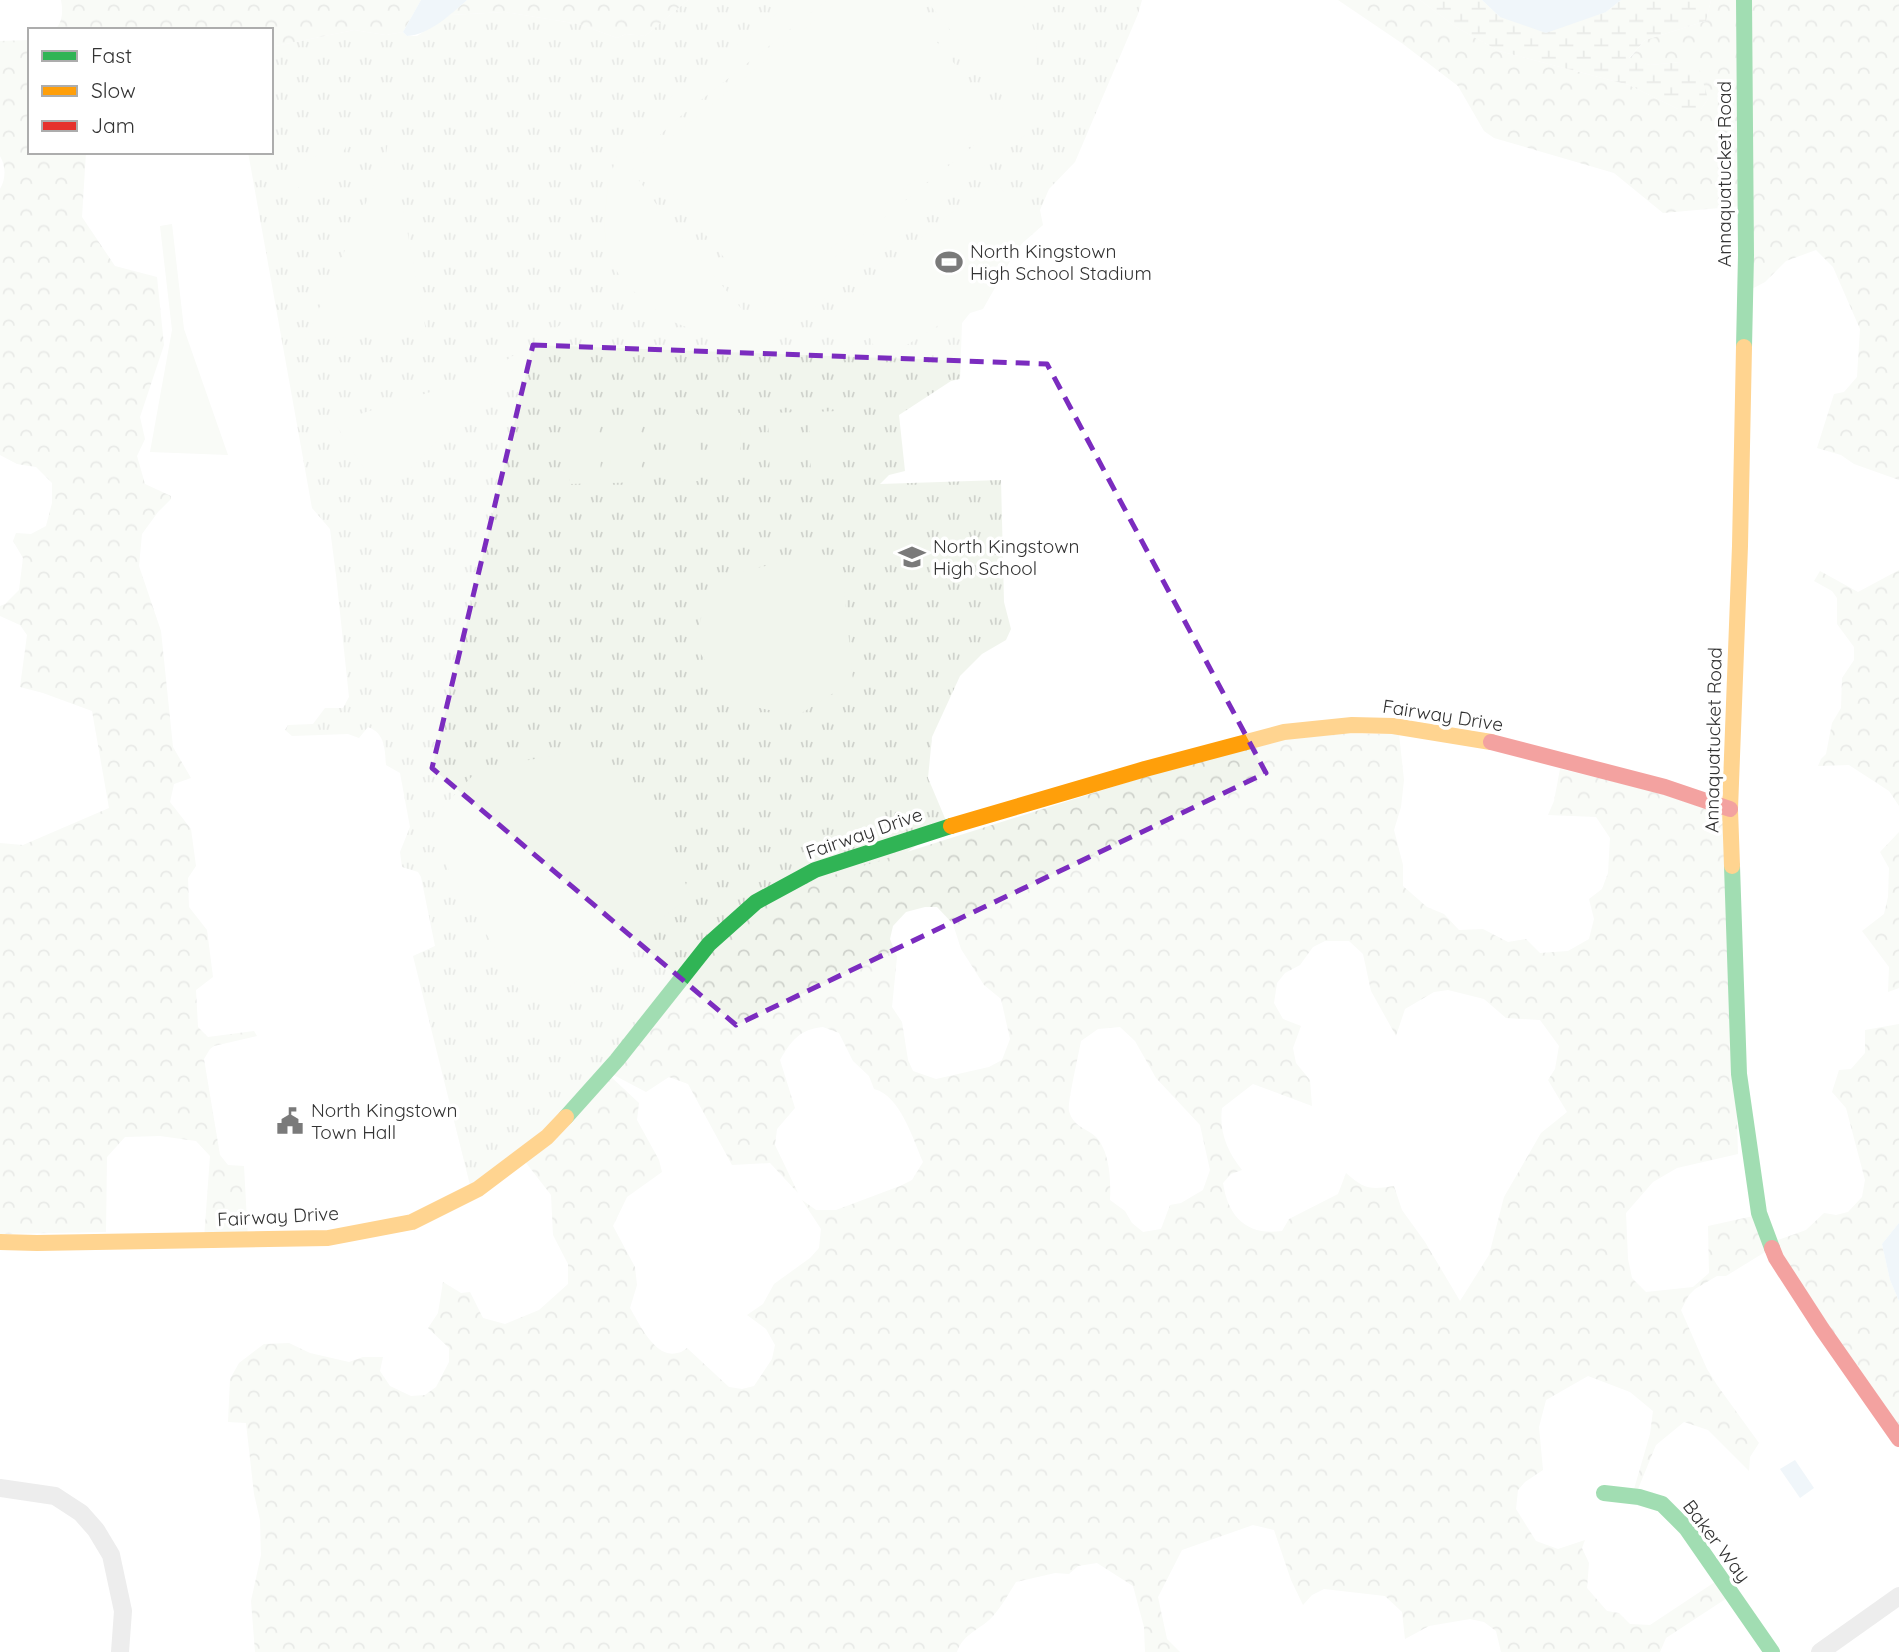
<svg xmlns="http://www.w3.org/2000/svg" width="1899" height="1652" font-family="Quicksand,sans-serif">
<style>
.grass{fill:url(#grass-tufts)}
.forest{fill:url(#forest-crowns);fill-rule:evenodd}
.wetland{fill:url(#wetland-marsh)}
.pitch{fill:#f1f5ed}
.water{fill:#ddebf3}
.lines{fill:none;stroke-linecap:round;stroke-linejoin:round}
.street{stroke:#d7d7d7;stroke-width:18}
.fast{stroke:#30b455;stroke-width:16}
.slow{stroke:#ff9f0a;stroke-width:16}
.jam{stroke:#e5322d;stroke-width:16}
.marked{fill:none;stroke:#7b2cbf;stroke-width:5;stroke-dasharray:14 9;stroke-linejoin:round}
.labels{text-anchor:middle;stroke-width:7;stroke-linejoin:round;paint-order:stroke}
.street-label{font-size:19px;fill:#333;stroke:#fff}
.poi-label{font-size:19px;fill:#333;stroke:#fff;text-anchor:start}
</style>
<defs>
<pattern id="grass-tufts" width="24" height="20" patternUnits="userSpaceOnUse" patternTransform="scale(1.75)"><rect width="24" height="20" fill="#f1f5ed"/><path d="M3 7l-1-3M5 7V3M7 7l1-3M15 17l-1-3M17 17v-4M19 17l1-3" fill="none" stroke="#cfd2cc"/></pattern>
<pattern id="forest-crowns" width="20" height="18" patternUnits="userSpaceOnUse" patternTransform="scale(1.75)"><rect width="20" height="18" fill="#f1f5ed"/><path d="M2 6a3 3 0 1 1 6 0M12 15a3 3 0 1 1 6 0" fill="none" stroke="#cfd2cc"/></pattern>
<pattern id="wetland-marsh" width="20" height="14" patternUnits="userSpaceOnUse" patternTransform="scale(1.75)"><rect width="20" height="14" fill="#f1f5ed"/><path d="M1 5h8M5 5V1M11 12h8M15 12V8" fill="none" stroke="#cfd2cc"/></pattern>
</defs>
<rect width="100%" height="100%" fill="#fff"/>
<path class="grass" d="M688 0H1142L1138 14 1075 162 1049 189 1040 210 1043 225 1018 247 983 309 970 313 962 323 960 379 951 381 899 415 905 471 889 475 880 484 1001 480 1004 602 1011 629 1006 640 982 654 960 676 932 737 928 778 947 823 611 1069 472 1193 413 956 435 946 421 877 418 872 402 867 400 852 410 827 400 773 386 765C385 749 385 733 368 727L359 738 348 734 292 736 285 730 288 725 313 724 325 708H343L349 697 336 575 330 529 312 508 248 152H271V47L354 30 386 35 403 32 407 36H417L449 15 505 12 579 24 617 38 626 34 645 36Z"/>
<g class="forest">
<path d="M61 0H421L403 32 386 35 354 30 271 47V30H55C63 21 63 11 61 0Z"/>
<path d="M467 0H688L645 36 626 34 617 38 579 24 505 12 449 15Z"/>
<path d="M1338 0H1420L1456 27 1499 51 1629 85 1678 109H1701L1708 99 1681 62 1650 65 1629 59 1645 40 1706 21 1711 0H1899V480L1854 464 1841 455 1817 448 1834 394 1844 392 1857 377 1860 329 1833 267 1816 250 1786 261 1765 282 1746 292 1742 206 1663 213 1614 173 1494 138 1484 131 1458 86 1403 44Z"/>
<path d="M30 40V152H86L82 217 115 266 157 277 164 345 140 417 145 439 137 456 145 484 171 496V499L158 512 142 534 139 566 161 631 173 747 191 778 174 784 170 802 191 829 196 866 188 878 189 907 207 930 213 977 196 990 198 1027 208 1037 254 1031 257 1036 214 1046 210 1049 204 1059 220 1155 228 1165 244 1166 248 1240 204 1239 210 1156 196 1141 160 1136 125 1137 107 1157 106 1232 0 1234V843L23 845 109 808 92 711 43 693 20 687 27 635 20 625 0 616V606L5 604 19 590 23 558 13 541 16 533 31 534 46 526 52 503V483L36 467 17 464 0 455V189C6 179 6 166 0 156V41Z"/>
<path d="M1899 570V806L1889 791 1849 765 1818 766 1821 759 1826 754 1832 723 1841 708 1842 678 1854 660V647L1837 624V598L1832 591 1814 581 1820 571 1858 592Z"/>
<path d="M1283 733 1399 734 1404 780 1401 807 1394 830 1403 865V886L1427 907 1444 914 1459 930 1483 929 1508 942 1526 939 1540 953 1568 951 1589 939 1594 919 1589 899 1602 889 1608 873 1610 838 1596 817 1548 815 1554 801 1560 769 1727 808 1738 1154 1677 1168 1653 1182 1626 1213 1628 1259 1632 1278 1646 1292 1693 1287 1709 1273 1708 1226 1758 1215 1772 1242 1806 1230 1824 1213 1836 1215 1848 1212 1862 1197 1865 1180 1846 1108 1832 1092 1839 1070 1851 1069 1865 1053V1030L1899 1024V1223L1882 1244 1890 1280 1899 1301V1441L1770 1249 1726 1276H1717L1695 1289 1689 1295 1681 1310 1707 1369 1717 1385 1759 1443 1750 1457 1749 1471 1708 1430 1684 1422 1656 1445 1636 1494 1632 1496 1650 1434 1653 1411 1630 1392 1588 1376 1546 1400 1539 1427 1543 1470 1525 1482 1518 1490 1516 1509 1536 1541 1558 1549 1585 1540 1582 1548 1589 1563 1587 1588 1607 1611 1619 1613 1630 1624 1650 1625 1718 1580 1730 1596 1666 1638 1660 1652H1501L1496 1631 1484 1622 1470 1619 1429 1626 1405 1639 1402 1612 1385 1596 1324 1589 1312 1595 1303 1605 1291 1580 1274 1530 1253 1525 1182 1550 1158 1597 1167 1639 1180 1652H1145L1144 1627 1133 1586 1097 1563 1078 1566 1069 1574 1055 1573 1016 1582C1009 1593 1002 1606 993 1616 982 1629 963 1633 957 1652H255L251 1601 261 1555 260 1520 254 1494 246 1423 228 1422 230 1379 239 1363 264 1344 289 1343 310 1353 349 1362 363 1357H383L380 1371 390 1386 411 1396 425 1395 436 1387 449 1362V1348L428 1328 438 1313 443 1282 461 1293 470 1292 483 1318 505 1324 539 1310 568 1284V1264L553 1235 551 1195 523 1159 701 955 774 894ZM925 907H937L953 924 961 949 984 985 1001 999 1010 1039 1002 1060 989 1067 936 1079 913 1071 908 1060 902 1022 892 1007 897 957 890 939 893 926 906 912ZM1325 941H1349L1363 954 1371 991 1396 1036 1405 1009 1434 992 1448 990 1484 999 1506 1018 1540 1020 1559 1046 1555 1069 1548 1080 1567 1112 1541 1133 1504 1197 1489 1255 1460 1301 1425 1242 1402 1210 1394 1186C1370 1190 1364 1189 1346 1173L1338 1194 1289 1219 1282 1231C1247 1236 1228 1217 1223 1183L1231 1174 1242 1170C1227 1151 1219 1132 1222 1108L1253 1084 1312 1106 1310 1080 1296 1063 1293 1048 1301 1026 1283 1019 1274 1003 1277 983 1285 973 1300 965 1313 947ZM823 1027 839 1033 853 1061 869 1076 874 1089C900 1095 913 1139 923 1162L912 1180 900 1186 836 1210H816L802 1200 821 1229 819 1248 810 1258 774 1284 763 1304 747 1315 766 1329 775 1345 772 1359 754 1386 742 1389 729 1387 687 1348C684 1350 681 1353 677 1353 655 1359 639 1323 630 1308L637 1285 635 1267 613 1226 627 1197 662 1172 659 1160 637 1120 639 1103 608 1074 610 1073 646 1092 669 1077 688 1084 732 1165 770 1163 798 1193 775 1145 777 1129 795 1108 780 1060C791 1041 800 1029 823 1027ZM1120 1027 1135 1041 1156 1078 1200 1125 1210 1170 1203 1190 1181 1203 1170 1205 1161 1229 1143 1232 1132 1223 1125 1211 1110 1200C1111 1181 1110 1152 1096 1137 1087 1128 1074 1128 1069 1111 1067 1104 1079 1053 1081 1041L1098 1029Z"/>
<path d="M1899 832V988L1888 992 1889 967 1862 931 1884 914 1888 897 1889 868 1880 852Z"/>
</g>
<path class="wetland" d="M1420 0H1482L1500 17 1606 12 1621 0H1711L1706 21 1645 40 1629 58 1650 65 1681 62 1700 71 1708 99 1701 109H1678L1629 85 1499 51 1456 27Z"/>
<g class="pitch">
<path d="M794 0H827L676 120 648 146 632 171 671 224 745 313 779 302 972 147C987 133 998 119 1006 100L926 0H1020C1045 38 1038 71 1024 111L1035 126 1027 134 993 159 744 366 714 333 691 329 671 321 654 309 624 283 612 263 606 242 604 223 608 185 616 158 638 123Z"/>
<path d="M840 0H903L995 114 762 305 645 159Z"/>
<path d="M350 133 356 140 349 146 347 145 314 203 283 172 344 142 342 140Z"/>
<path d="M388 142 396 143 394 160 426 331 305 340 385 160Z"/>
<path d="M993 179 1005 193 1013 188 1021 197 1024 195 1041 220 973 304 881 361 870 338 843 349 820 320Z"/>
<path d="M172 224 184 329 228 455 150 452 172 330 160 226Z"/>
<path d="M568 320 574 330 489 386 383 498 334 422 482 376Z"/>
<path d="M840 411 842 478 811 479 809 412Z"/>
<path d="M799 412 800 479 770 480 768 413Z"/>
<path d="M740 413 741 480 711 481 709 414Z"/>
<path d="M698 414 700 481 668 482 667 415Z"/>
<path d="M641 415 642 482 611 483 610 416Z"/>
<path d="M599 416 601 483 570 484 568 417Z"/>
<path d="M821 553 842 566 853 681 797 716 732 702 695 645 710 579Z"/>
<path d="M574 752 659 803 690 897 549 1002 522 995 424 827 479 769Z"/>
</g>
<g class="water">
<path d="M421 0H467C451 14 429 35 407 36L403 32Z"/>
<path d="M1482 0H1621L1606 12 1546 33 1500 17Z"/>
<path d="M1899 1223V1301L1890 1280 1882 1244Z"/>
<path d="M1795 1460 1814 1488 1800 1498 1780 1469Z"/>
</g>
<g class="lines">
<g class="street">
<path d="M0 1488 55 1496 81 1513 96 1530 111 1555 123 1611 120 1652"/>
<path d="M1820 1652 1899 1596"/>
</g>
<g class="fast">
<path d="M1744 0 1746 255 1744 347"/>
<path d="M1732 866 1739 1074 1759 1213 1772 1248"/>
<path d="M566 1117 617 1060 709 944 756 902 815 870 951 826"/>
<path d="M1604 1493 1639 1497 1662 1504 1686 1528 1772 1652"/>
</g>
<g class="slow">
<path d="M951 826 1145 769 1284 732 1352 725 1393 726 1491 742"/>
<path d="M1732 866 1730 809 1740 546 1744 347"/>
<path d="M0 1242 37 1243 328 1238 412 1222 478 1189 547 1137 566 1117"/>
</g>
<g class="jam">
<path d="M1491 742 1665 787 1730 809"/>
<path d="M1772 1248 1776 1258 1822 1329 1899 1439"/>
</g>
</g>
<path d="M0 0H1899V1652H0ZM533 345 1047 364 1266 773 736 1025 432 768Z" fill="#fff" fill-opacity=".55" fill-rule="evenodd"/>
<path class="marked" d="M533 345 1047 364 1266 773 736 1025 432 768Z"/>
<defs>
<symbol id="stadium-bare" viewBox="-9 -9 18 18"><path d="M0-5a6.5 5 0 1 0 0 10a6.5 5 0 1 0 0-10ZM-3.5-1.8h7v3.6h-7Z" fill="#7a7a7a" stroke="#fff" stroke-width="2.5" paint-order="stroke"/></symbol>
<symbol id="school-bare" viewBox="-9 -9 18 18"><path d="M0-5L7-2L0 1L-7-2ZM-4 1L0 2.5L4 1V4Q0 6-4 4Z" fill="#7a7a7a" stroke="#fff" stroke-width="2.5" paint-order="stroke"/></symbol>
<symbol id="civic-bare" viewBox="-9 -9 18 18"><path d="M-.6-6.5H3V-4.5H.6V-3L4-1V1h2V6H-6V1h2V-1L-.6-3ZM-1.2 2.5V6h2.4V2.5Z" fill="#7a7a7a" stroke="#fff" stroke-width="2.5" paint-order="stroke"/></symbol>
</defs>
<g fill-rule="evenodd">
<use href="#stadium-bare" x="930" y="243" width="38" height="38"/>
<use href="#school-bare" x="893" y="538" width="38" height="38"/>
<use href="#civic-bare" x="271" y="1102" width="38" height="38"/>
</g>
<g class="labels">
<g class="street-label">
<text transform="translate(1724 174) rotate(-90)" y="7">Annaquatucket Road</text>
<text transform="translate(1443 715) rotate(9)" y="7">Fairway Drive</text>
<text transform="translate(1713 740) rotate(-89)" y="7">Annaquatucket Road</text>
<text transform="translate(864 833) rotate(-19)" y="7">Fairway Drive</text>
<text transform="translate(278 1216) rotate(-3)" y="7">Fairway Drive</text>
<text transform="translate(1717 1541) rotate(53)" y="7">Baker Way</text>
</g>
<g class="poi-label">
<text x="970" y="258">North Kingstown<tspan x="970" dy="22">High School Stadium</tspan></text>
<text x="933" y="553">North Kingstown<tspan x="933" dy="22">High School</tspan></text>
<text x="311" y="1117">North Kingstown<tspan x="311" dy="22">Town Hall</tspan></text>
</g>
</g>
<rect x="28" y="28" width="245" height="126" fill="#ffffff" stroke="#adadad" stroke-width="2"/>
<rect x="42" y="51" width="35" height="10" fill="#30b455" stroke="#adadad" stroke-width="2"/>
<text x="91" y="63" font-size="21" fill="#333333">Fast</text>
<rect x="42" y="86" width="35" height="10" fill="#ff9f0a" stroke="#adadad" stroke-width="2"/>
<text x="91" y="98" font-size="21" fill="#333333">Slow</text>
<rect x="42" y="121" width="35" height="10" fill="#e5322d" stroke="#adadad" stroke-width="2"/>
<text x="91" y="133" font-size="21" fill="#333333">Jam</text>
</svg>
